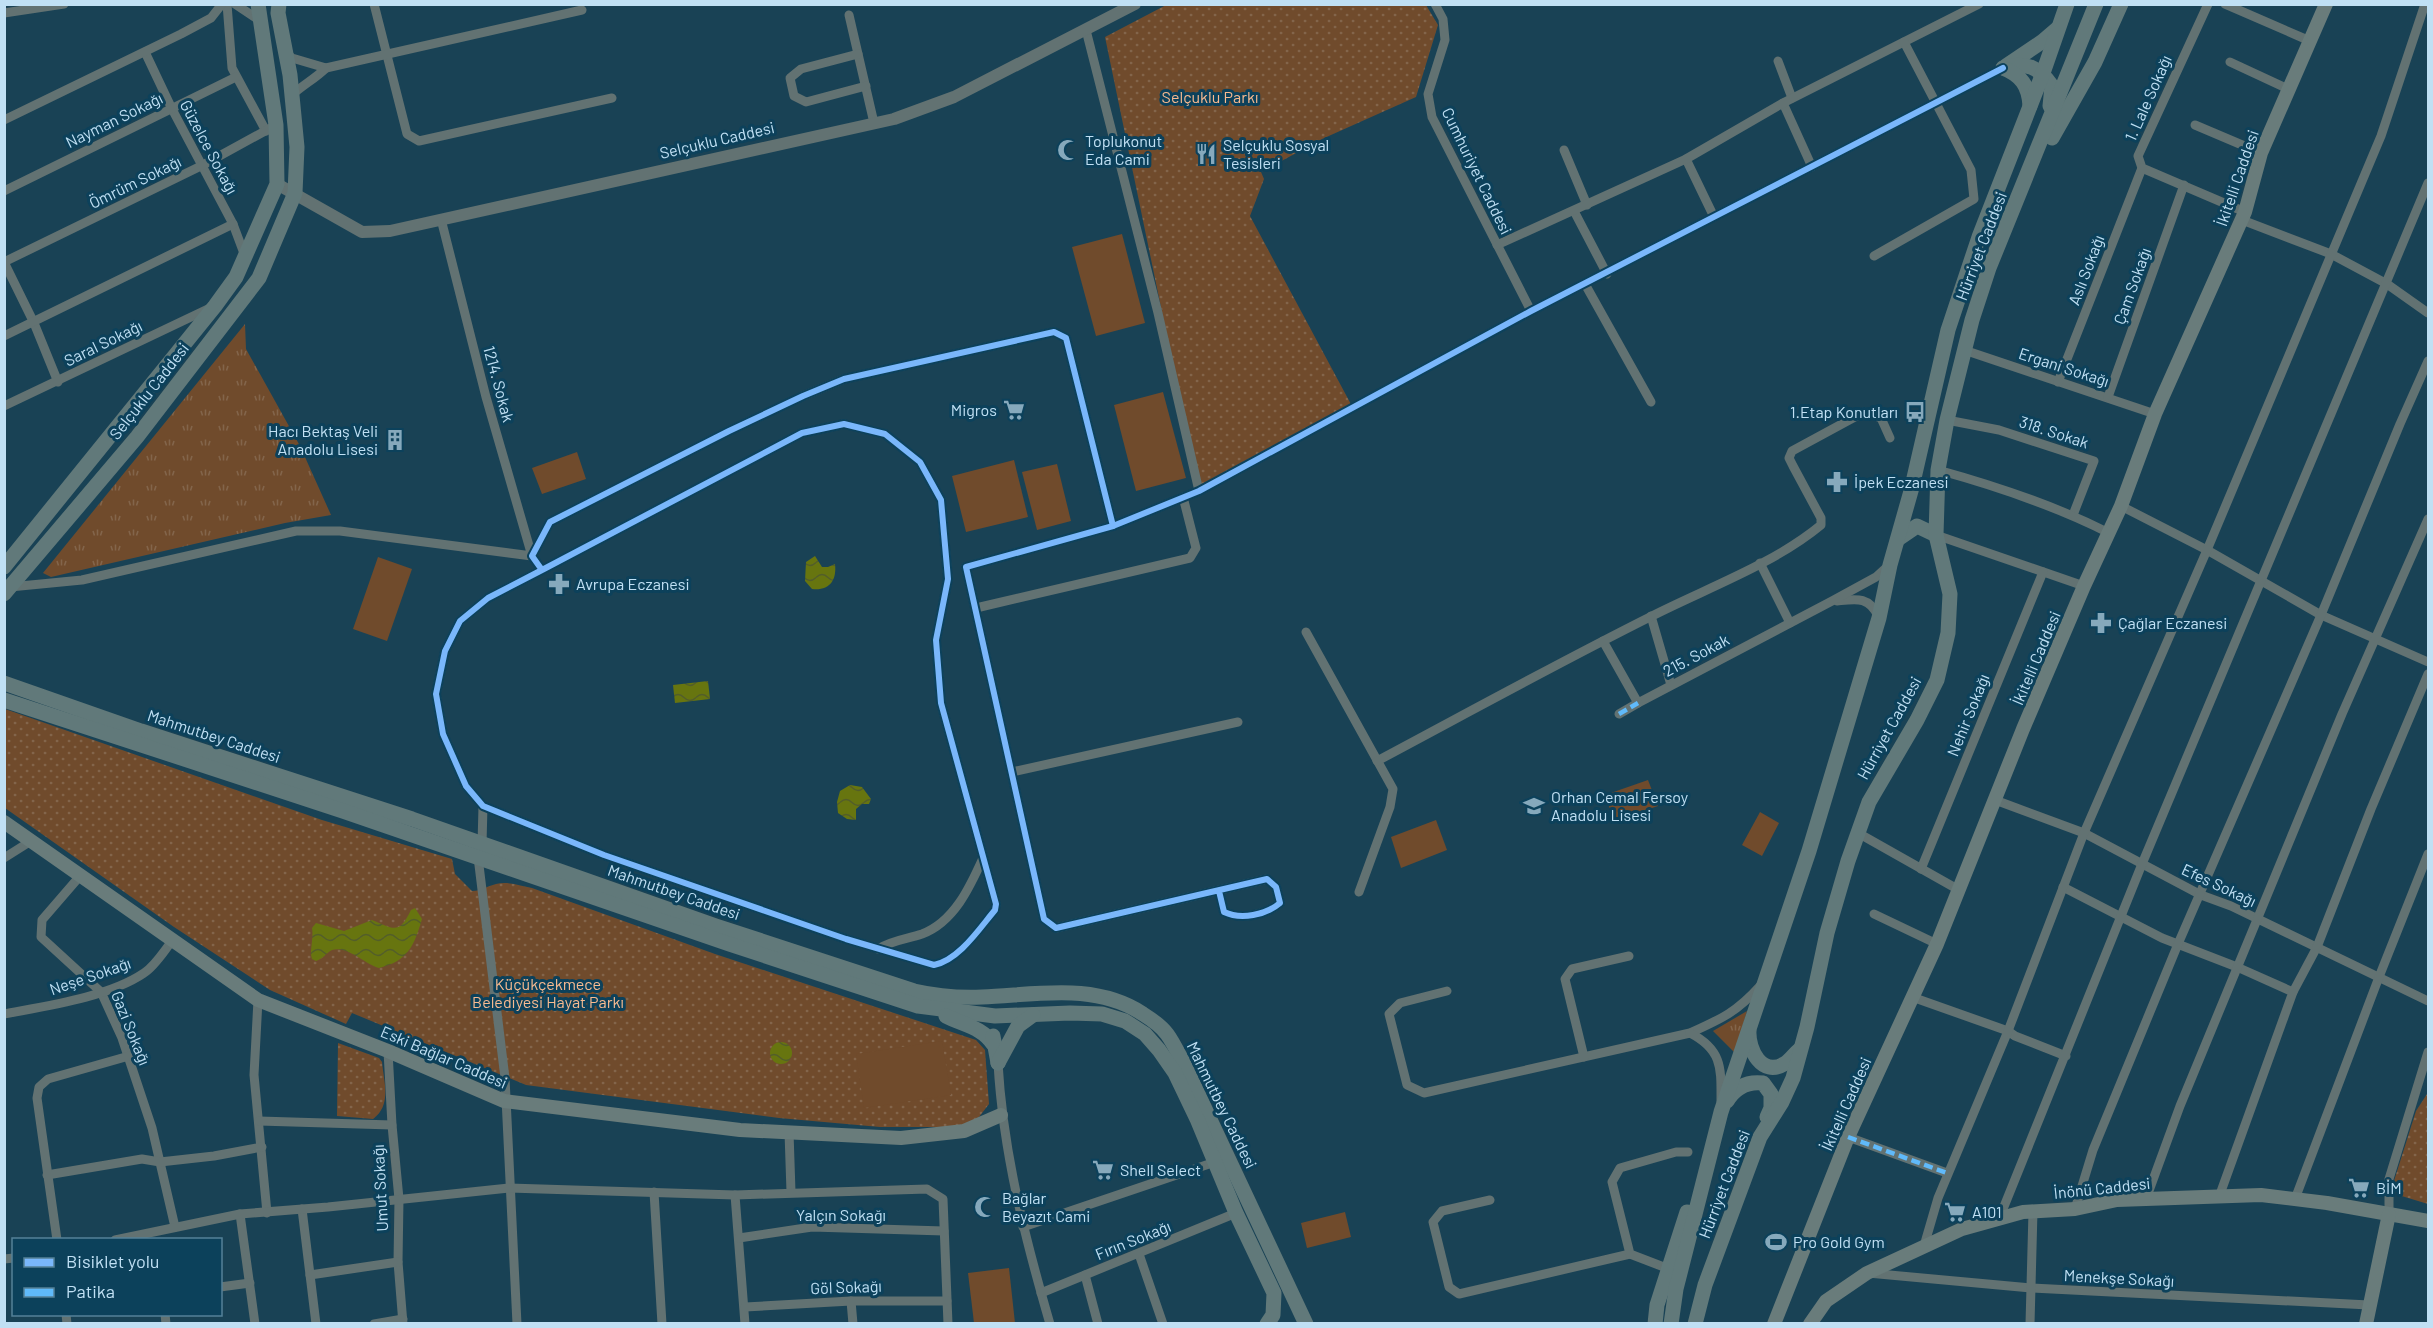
<svg xmlns="http://www.w3.org/2000/svg" width="2433" height="1328" font-family="Barlow,sans-serif">
<style>
.grass{fill:url(#grass-tufts)}
.park{fill:url(#park-dots)}
.pitch{fill:#704b2c}
.water{fill:url(#water-waves)}
.lines{fill:none;stroke-linecap:round;stroke-linejoin:round}
.minor{stroke:#627272;stroke-width:9}
.tertiary{stroke:#627272;stroke-width:12}
.secondary{stroke:#697c7b;stroke-width:14}
.primary{stroke:#61797a;stroke-width:15}
.quiet{stroke:#60bafa;stroke-width:4.5;stroke-dasharray:9 4.5;stroke-linecap:butt}
.cycleway-casing{stroke:#0c415b;stroke-width:10}
.cycleway{stroke:#7ab7fb;stroke-width:6}
.labels{text-anchor:middle;stroke-width:6;stroke-linejoin:round;paint-order:stroke}
.park-label{font-size:16px;fill:#f9bb90;stroke:#0c415b}
.street-label{font-size:16px;fill:#c0e0f4;stroke:#0c415b}
.poi-label{font-size:16px;fill:#c0e0f4;stroke:#0c415b;text-anchor:start}
</style>
<defs>
<pattern id="grass-tufts" width="24" height="20" patternUnits="userSpaceOnUse" patternTransform="scale(1.5)"><rect width="24" height="20" fill="#704b2c"/><path d="M3 7l-1-3M5 7V3M7 7l1-3M15 17l-1-3M17 17v-4M19 17l1-3" fill="none" stroke="#83654b"/></pattern>
<pattern id="park-dots" width="8" height="8" patternUnits="userSpaceOnUse" patternTransform="scale(1.5)"><rect width="8" height="8" fill="#704b2c"/><path d="M2 2h.1M6 6h.1" fill="none" stroke="#83654b" stroke-width="1.8" stroke-linecap="round"/></pattern>
<pattern id="water-waves" width="16" height="10" patternUnits="userSpaceOnUse" patternTransform="scale(1.5)"><rect width="16" height="10" fill="#67750f"/><path d="M0 5q4-4 8 0t8 0" fill="none" stroke="#535e29"/></pattern>
</defs>
<rect width="100%" height="100%" fill="#194255"/>
<g class="grass">
<path d="M245 324 246 349 300 446 331 515 285 523 51 577 43 573Z"/>
<path d="M1747 1011 1735 1053 1713 1031Z"/>
</g>
<g class="park">
<path d="M1168 4 1426 5 1438 25 1416 97 1322 139 1261 172 1264 179 1250 216 1353 408 1199 491 1105 37Z"/>
<path d="M5 709 322 820 452 859 455 874 472 891C482 891 487 886 496 884 508 881 521 886 532 888L715 954 976 1040 985 1050 989 1104 979 1117 961 1127H880L779 1118 526 1085 352 1013 346 1024 270 990 174 927 5 808Z"/>
<path d="M338 1043 379 1058 382 1062C384 1083 392 1105 373 1119L337 1116Z"/>
<path d="M2427 1094 2428 1095V1204L2395 1194 2393 1184 2416 1111Z"/>
</g>
<g class="pitch">
<path d="M1122 234 1145 323 1096 336 1072 247Z"/>
<path d="M1163 392 1186 478 1136 491 1114 405Z"/>
<path d="M577 452 586 479 542 494 532 468Z"/>
<path d="M1014 460 1028 517 966 532 952 476Z"/>
<path d="M1057 464 1071 521 1037 530 1022 472Z"/>
<path d="M378 557 412 569 387 641 353 629Z"/>
<path d="M1648 780 1658 806 1614 821 1605 795Z"/>
<path d="M1760 812 1779 823 1762 856 1742 845Z"/>
<path d="M1436 820 1447 850 1401 868 1391 837Z"/>
<path d="M942 1041 951 1095 864 1108 856 1054Z"/>
<path d="M1345 1212 1351 1237 1307 1248 1301 1223Z"/>
<path d="M1009 1268 1015 1323H974L968 1273Z"/>
</g>
<g class="water">
<path d="M815 556 822 567H828L835 564C837 581 829 591 812 589L805 581 806 562Z"/>
<path d="M708 681 710 699 675 703 673 685Z"/>
<path d="M850 785 862 787 871 799 869 804H862L856 809V820L847 819 838 813 837 802 840 791Z"/>
<path d="M415 908 422 919C414 946 408 961 379 968 365 964 347 945 332 950 326 953 323 959 316 961L312 959C309 952 314 938 312 928L316 923 344 931 372 920C394 929 399 935 411 910Z"/>
<circle cx="781" cy="1053" r="11"/>
</g>
<g class="lines">
<g class="minor">
<path d="M227 4 232 68 266 131"/>
<path d="M235 4 259 20"/>
<path d="M374 4 407 134 419 141 612 98"/>
<path d="M1435 4 1443 19 1445 40 1428 94 1432 117 1531 311"/>
<path d="M2208 4 2138 156 2142 168 2245 212"/>
<path d="M2225 4 2310 41"/>
<path d="M4 13 64 4"/>
<path d="M849 15 874 123"/>
<path d="M1086 30 1158 313 1199 491"/>
<path d="M145 52 172 109 233 224 245 256"/>
<path d="M286 53 292 58 326 68 582 10"/>
<path d="M858 54 801 69 790 78 794 96 806 102 866 86"/>
<path d="M1778 61 1792 98"/>
<path d="M2230 62 2288 89"/>
<path d="M292 95C303 85 316 78 326 68"/>
<path d="M1783 103 1812 167"/>
<path d="M4 120 181 34 211 18 222 4"/>
<path d="M2195 125 2261 153"/>
<path d="M1564 150 1587 205"/>
<path d="M1686 159 1714 217"/>
<path d="M4 191 236 77"/>
<path d="M1574 211 1607 274"/>
<path d="M2242 220 2331 254 2387 284 2428 313"/>
<path d="M1497 245 1686 159 1783 103 1979 4"/>
<path d="M1874 256 1974 199 1971 170 1904 42"/>
<path d="M4 262 203 165 276 125"/>
<path d="M4 262 34 323 58 382"/>
<path d="M1585 284 1651 402"/>
<path d="M4 336 233 224"/>
<path d="M1964 350 2155 414"/>
<path d="M2058 382 2142 168"/>
<path d="M2108 397 2184 185"/>
<path d="M4 406 210 308"/>
<path d="M1947 420 1999 430 2094 461 2073 515"/>
<path d="M1938 470C1996 486 2054 505 2109 533"/>
<path d="M2121 506 2207 550 2321 615 2428 662"/>
<path d="M1936 535 2084 586"/>
<path d="M1760 563 1790 623"/>
<path d="M542 570 802 433 844 424 885 434 920 462 941 500 948 579 936 640 941 703 996 904 995 910C979 929 959 960 934 965L846 939 604 855 483 806 466 786 443 734 436 694 445 651 460 621 488 598 542 570 532 556 550 522 729 431 803 396 844 379 1054 332 1066 338 1113 526"/>
<path d="M10 587 82 580 296 531H340L532 556 486 397 441 219"/>
<path d="M1837 601C1856 599 1869 596 1878 616"/>
<path d="M976 608 1190 558 1196 548 1183 497"/>
<path d="M1651 616 1671 685"/>
<path d="M1306 632 1393 789 1390 807 1359 892"/>
<path d="M1603 641 1638 703 1832 601 1876 577 1888 566"/>
<path d="M1619 714 1638 703"/>
<path d="M1377 761C1469 712 1560 662 1652 616 1707 588 1774 564 1821 525V518L1793 466 1789 458 1792 451 1864 412 1881 418 1890 438"/>
<path d="M1012 772 1238 722"/>
<path d="M1995 800 2084 833 2201 895 2231 906 2428 1001"/>
<path d="M1858 833 1959 890"/>
<path d="M482 844 483 806"/>
<path d="M478 857 505 1078 517 1324"/>
<path d="M4 858 31 841"/>
<path d="M1921 869 2043 572"/>
<path d="M80 876 42 920 41 937 101 992 122 1038 152 1128 175 1227"/>
<path d="M2063 887 2162 938 2237 967 2293 992"/>
<path d="M1219 891 1224 912C1241 920 1266 915 1280 903L1276 887 1267 879 1056 928 1044 919 966 567 1113 526 1199 491 1531 311 2003 68"/>
<path d="M1874 914 1937 944"/>
<path d="M878 949C892 940 907 939 922 934 954 922 970 887 983 858"/>
<path d="M1447 991 1400 1003 1389 1014 1407 1085 1424 1093 1690 1033C1721 1019 1737 1012 1760 986"/>
<path d="M1912 997 2008 1031 2015 1036 2066 1056"/>
<path d="M258 1000 254 1075 267 1213"/>
<path d="M4 1014C46 1006 109 997 144 973 155 966 164 951 172 941"/>
<path d="M1690 1033C1723 1050 1721 1069 1721 1101"/>
<path d="M388 1051 392 1125 399 1199 398 1262 403 1324"/>
<path d="M1584 1057 1565 979 1572 969 1629 956"/>
<path d="M998 1063C1003 1152 1025 1238 1050 1324"/>
<path d="M259 1121 392 1125"/>
<path d="M789 1132 791 1192"/>
<path d="M1848 1137 1947 1173"/>
<path d="M47 1175 142 1159 160 1162 214 1156 262 1147"/>
<path d="M654 1192 662 1324"/>
<path d="M735 1195 745 1324"/>
<path d="M2219 1197 2293 992 2317 947 2371 809 2428 674"/>
<path d="M2146 1199 2180 1106 2342 714 2428 519"/>
<path d="M2295 1199 2379 977 2428 854"/>
<path d="M1490 1200 1442 1211 1433 1222 1449 1287 1459 1294 1630 1254"/>
<path d="M302 1209 316 1324"/>
<path d="M2075 1209 2093 1150 2178 944 2321 615 2400 424 2428 361"/>
<path d="M240 1214 255 1324"/>
<path d="M2389 1214V1179L2428 1052"/>
<path d="M1999 1219 2142 864 2428 183"/>
<path d="M1023 1227 1215 1162"/>
<path d="M739 1238 812 1227 944 1231"/>
<path d="M57 1240 37 1098 39 1087 48 1079 129 1056"/>
<path d="M115 1240 240 1214 328 1207 509 1188 735 1195 927 1189 943 1199 948 1324"/>
<path d="M1924 1246 1938 1198 2008 1031 2084 833 2207 550 2381 136 2425 4"/>
<path d="M1139 1254 1163 1324"/>
<path d="M4 1259 14 1258"/>
<path d="M1669 1269 1630 1254 1612 1182 1620 1168 1676 1152H1688"/>
<path d="M1868 1273 2031 1288 2369 1305"/>
<path d="M310 1275 398 1262"/>
<path d="M1085 1275 1098 1324"/>
<path d="M220 1287 250 1283"/>
<path d="M1041 1293 1236 1213"/>
<path d="M851 1301 853 1324"/>
<path d="M745 1307 851 1301H947"/>
<path d="M66 1314 67 1324"/>
<path d="M165 1314 166 1324"/>
<path d="M374 1324 403 1319"/>
<path d="M2030 1324 2033 1211"/>
</g>
<path class="tertiary" d="M277 184 362 232 390 231 894 119 954 97 1135 4"/>
<g class="secondary">
<path d="M4 822 258 1000 388 1051 504 1101 740 1130 901 1138 964 1131 1001 1115"/>
<path d="M1774 1324 1848 1137 1937 944 2023 729 2084 586 2121 506 2155 414 2245 212 2261 153 2326 4"/>
<path d="M1810 1324 1826 1301 1867 1273 1962 1229 2023 1212 2075 1209 2117 1200 2261 1195 2327 1203 2428 1221"/>
<path d="M2366 1324 2389 1214"/>
</g>
<g class="primary">
<path d="M2006 66 2043 41 2057 29"/>
<path d="M2003 68C2026 61 2039 67 2052 86L2050 106"/>
<path d="M2003 68C2021 75 2029 86 2030 106"/>
<path d="M2052 138 2095 62 2121 4"/>
<path d="M1898 539 1917 526 1936 535"/>
<path d="M4 567 215 306 236 277 277 184 276 125 258 4"/>
<path d="M4 594 137 437 259 278 295 193 297 147 290 75 278 13 279 4"/>
<path d="M4 683 141 731 412 819 716 926 914 991C936 996 959 998 982 997 1036 995 1095 982 1143 1014 1151 1019 1161 1026 1167 1034 1173 1042 1178 1053 1183 1062L1306 1324"/>
<path d="M4 700 343 811 729 944 918 1006 995 1016 1070 1013 1102 1014 1125 1021 1145 1034 1159 1050 1175 1073 1197 1119 1236 1213 1274 1293 1273 1315 1267 1324"/>
<path d="M946 1016C963 1025 982 1027 993 1044"/>
<path d="M1749 1031C1748 1050 1762 1077 1784 1064 1790 1061 1794 1054 1799 1050"/>
<path d="M993 1036 998 1063"/>
<path d="M998 1063 1018 1026 1033 1015"/>
<path d="M1727 1101C1735 1088 1747 1081 1763 1083L1771 1094V1108L1767 1117"/>
<path d="M1655 1324 1657 1305 1687 1212"/>
<path d="M1671 1324 1676 1289 1721 1112 1809 851 1879 618 1890 565 1911 491 1948 330 1979 237 2043 73 2067 4"/>
<path d="M1695 1324 1705 1285 1760 1137 1782 1102 1793 1078 1807 1027 1827 933 1848 861 1869 802 1917 720 1937 680 1948 633 1950 594 1936 535 1938 470 1947 420 1972 320 1989 268 2096 4"/>
</g>
<g class="quiet">
<path d="M1619 714 1638 703"/>
<path d="M1848 1137 1947 1173"/>
</g>
<defs>
<g id="cycleway">
<path d="M542 570 802 433 844 424 885 434 920 462 941 500 948 579 936 640 941 703 996 904 995 910C979 929 959 960 934 965L846 939 604 855 483 806 466 786 443 734 436 694 445 651 460 621 488 598 542 570 532 556 550 522 729 431 803 396 844 379 1054 332 1066 338 1113 526"/>
<path d="M1219 891 1224 912C1241 920 1266 915 1280 903L1276 887 1267 879 1056 928 1044 919 966 567 1113 526 1199 491 1531 311 2003 68"/>
</g>
</defs>
<use href="#cycleway" class="cycleway-casing"/>
<use href="#cycleway" class="cycleway"/>
</g>
<defs>
<symbol id="mosque-bare" viewBox="-9 -9 18 18"><path d="M3.5-4.9A6 6 0 1 0 3.5 4.9A5 5 0 1 1 3.5-4.9Z" fill="#86a9bc" stroke="#0c415b" stroke-width="2.5" paint-order="stroke"/></symbol>
<symbol id="restaurant-bare" viewBox="-9 -9 18 18"><path d="M-5-6h1v4h1v-4h1v4h1v-4h1v5L-1.5 .5V6h-2V.5L-5-1ZM5-6V6H3V1.5H1.5Q1.5-4 5-6Z" fill="#86a9bc" stroke="#0c415b" stroke-width="2.5" paint-order="stroke"/></symbol>
<symbol id="supermarket-bare" viewBox="-9 -9 18 18"><path d="M-6-5.5h2.5l.6 2H6L4.5 2H-2.5L-4.4-4H-6ZM-1.5 3.2a1.3 1.3 0 1 0 .1 0ZM3 3.2a1.3 1.3 0 1 0 .1 0Z" fill="#86a9bc" stroke="#0c415b" stroke-width="2.5" paint-order="stroke"/></symbol>
<symbol id="bus-bare" viewBox="-9 -9 18 18"><path d="M-5-6H5V4H4V6H2V4H-2V6H-4V4H-5ZM-3.5-4V0h7V-4ZM-3.5 1.2v1.5H-2V1.2ZM2 1.2v1.5H3.5V1.2Z" fill="#86a9bc" stroke="#0c415b" stroke-width="2.5" paint-order="stroke"/></symbol>
<symbol id="building-bare" viewBox="-9 -9 18 18"><path d="M-4-6H4V6H1V3H-1V6H-4ZM-2.5-4.3h1.7v1.8h-1.7ZM.8-4.3h1.7v1.8H.8ZM-2.5-1h1.7V.8h-1.7ZM.8-1h1.7V.8H.8Z" fill="#86a9bc" stroke="#0c415b" stroke-width="2.5" paint-order="stroke"/></symbol>
<symbol id="pharmacy-bare" viewBox="-9 -9 18 18"><path d="M-2-6h4v4h4v4h-4v4h-4v-4h-4v-4h4Z" fill="#86a9bc" stroke="#0c415b" stroke-width="2.5" paint-order="stroke"/></symbol>
<symbol id="school-bare" viewBox="-9 -9 18 18"><path d="M0-5L7-2L0 1L-7-2ZM-4 1L0 2.5L4 1V4Q0 6-4 4Z" fill="#86a9bc" stroke="#0c415b" stroke-width="2.5" paint-order="stroke"/></symbol>
<symbol id="stadium-bare" viewBox="-9 -9 18 18"><path d="M0-5a6.5 5 0 1 0 0 10a6.5 5 0 1 0 0-10ZM-3.5-1.8h7v3.6h-7Z" fill="#86a9bc" stroke="#0c415b" stroke-width="2.5" paint-order="stroke"/></symbol>
</defs>
<g fill-rule="evenodd">
<use href="#mosque-bare" x="1053" y="135" width="30" height="30"/>
<use href="#restaurant-bare" x="1191" y="139" width="30" height="30"/>
<use href="#supermarket-bare" x="999" y="395" width="30" height="30"/>
<use href="#bus-bare" x="1900" y="397" width="30" height="30"/>
<use href="#building-bare" x="380" y="425" width="30" height="30"/>
<use href="#pharmacy-bare" x="1822" y="467" width="30" height="30"/>
<use href="#pharmacy-bare" x="544" y="569" width="30" height="30"/>
<use href="#pharmacy-bare" x="2086" y="608" width="30" height="30"/>
<use href="#school-bare" x="1519" y="791" width="30" height="30"/>
<use href="#supermarket-bare" x="1088" y="1155" width="30" height="30"/>
<use href="#supermarket-bare" x="2344" y="1173" width="30" height="30"/>
<use href="#mosque-bare" x="970" y="1192" width="30" height="30"/>
<use href="#supermarket-bare" x="1940" y="1197" width="30" height="30"/>
<use href="#stadium-bare" x="1761" y="1227" width="30" height="30"/>
</g>
<g class="labels">
<g class="park-label">
<text x="1210" y="103">Selçuklu Parkı</text>
<text x="548" y="990">Küçükçekmece<tspan x="548" dy="18">Belediyesi Hayat Parkı</tspan></text>
</g>
<g class="street-label">
<text transform="translate(2148 98) rotate(-66)" y="6">1. Lale Sokağı</text>
<text transform="translate(114 120) rotate(-26)" y="6">Nayman Sokağı</text>
<text transform="translate(717 140) rotate(-13)" y="6">Selçuklu Caddesi</text>
<text transform="translate(209 147) rotate(62)" y="6">Güzelce Sokağı</text>
<text transform="translate(1477 171) rotate(64)" y="6">Cumhuriyet Caddesi</text>
<text transform="translate(2237 178) rotate(-71)" y="6">İkitelli Caddesi</text>
<text transform="translate(135 182) rotate(-26)" y="6">Ömrüm Sokağı</text>
<text transform="translate(1981 246) rotate(-69)" y="6">Hürriyet Caddesi</text>
<text transform="translate(2086 270) rotate(-69)" y="6">Aslı Sokağı</text>
<text transform="translate(2132 286) rotate(-70)" y="6">Çam Sokağı</text>
<text transform="translate(103 343) rotate(-26)" y="6">Saral Sokağı</text>
<text transform="translate(2064 367) rotate(18)" y="6">Ergani Sokağı</text>
<text transform="translate(499 384) rotate(75)" y="6">1214. Sokak</text>
<text transform="translate(149 391) rotate(-52)" y="6">Selçuklu Caddesi</text>
<text transform="translate(2054 432) rotate(18)" y="6">318. Sokak</text>
<text transform="translate(1696 655) rotate(-28)" y="6">215. Sokak</text>
<text transform="translate(2036 658) rotate(-67)" y="6">İkitelli Caddesi</text>
<text transform="translate(1968 715) rotate(-68)" y="6">Nehir Sokağı</text>
<text transform="translate(1889 728) rotate(-61)" y="6">Hürriyet Caddesi</text>
<text transform="translate(214 736) rotate(18)" y="6">Mahmutbey Caddesi</text>
<text transform="translate(2219 885) rotate(25)" y="6">Efes Sokağı</text>
<text transform="translate(674 892) rotate(19)" y="6">Mahmutbey Caddesi</text>
<text transform="translate(90 976) rotate(-19)" y="6">Neşe Sokağı</text>
<text transform="translate(131 1028) rotate(68)" y="6">Gazi Sokağı</text>
<text transform="translate(444 1057) rotate(23)" y="6">Eski Bağlar Caddesi</text>
<text transform="translate(1846 1104) rotate(-66)" y="6">İkitelli Caddesi</text>
<text transform="translate(1222 1105) rotate(64)" y="6">Mahmutbey Caddesi</text>
<text transform="translate(1724 1184) rotate(-69)" y="6">Hürriyet Caddesi</text>
<text transform="translate(380 1188) rotate(-93)" y="6">Umut Sokağı</text>
<text transform="translate(2102 1188) rotate(-6)" y="6">İnönü Caddesi</text>
<text x="841" y="1221">Yalçın Sokağı</text>
<text transform="translate(1133 1240) rotate(-22)" y="6">Fırın Sokağı</text>
<text transform="translate(2119 1278) rotate(3)" y="6">Menekşe Sokağı</text>
<text transform="translate(846 1287) rotate(-2)" y="6">Göl Sokağı</text>
</g>
<g class="poi-label">
<text x="1085" y="147">Toplukonut<tspan x="1085" dy="18">Eda Cami</tspan></text>
<text x="1223" y="151">Selçuklu Sosyal<tspan x="1223" dy="18">Tesisleri</tspan></text>
<text x="997" y="416" text-anchor="end">Migros</text>
<text x="1898" y="418" text-anchor="end">1.Etap Konutları</text>
<text x="378" y="437" text-anchor="end">Hacı Bektaş Veli<tspan x="378" dy="18">Anadolu Lisesi</tspan></text>
<text x="1854" y="488">İpek Eczanesi</text>
<text x="576" y="590">Avrupa Eczanesi</text>
<text x="2118" y="629">Çağlar Eczanesi</text>
<text x="1551" y="803">Orhan Cemal Fersoy<tspan x="1551" dy="18">Anadolu Lisesi</tspan></text>
<text x="1120" y="1176">Shell Select</text>
<text x="2376" y="1194">BİM</text>
<text x="1002" y="1204">Bağlar<tspan x="1002" dy="18">Beyazıt Cami</tspan></text>
<text x="1972" y="1218">A101</text>
<text x="1793" y="1248">Pro Gold Gym</text>
</g>
</g>
<rect width="2433" height="1328" fill="none" stroke="#c0e0f4" stroke-width="12"/>
<rect x="12" y="1238" width="210" height="78" fill="#0c415b" stroke="#548198" stroke-width="1.5"/>
<rect x="24" y="1258" width="30" height="9" fill="#7ab7fb" stroke="#548198" stroke-width="1.5"/>
<text x="66" y="1268" font-size="18" fill="#c0e0f4">Bisiklet yolu</text>
<rect x="24" y="1288" width="30" height="9" fill="#60bafa" stroke="#548198" stroke-width="1.5"/>
<text x="66" y="1298" font-size="18" fill="#c0e0f4">Patika</text>
</svg>
